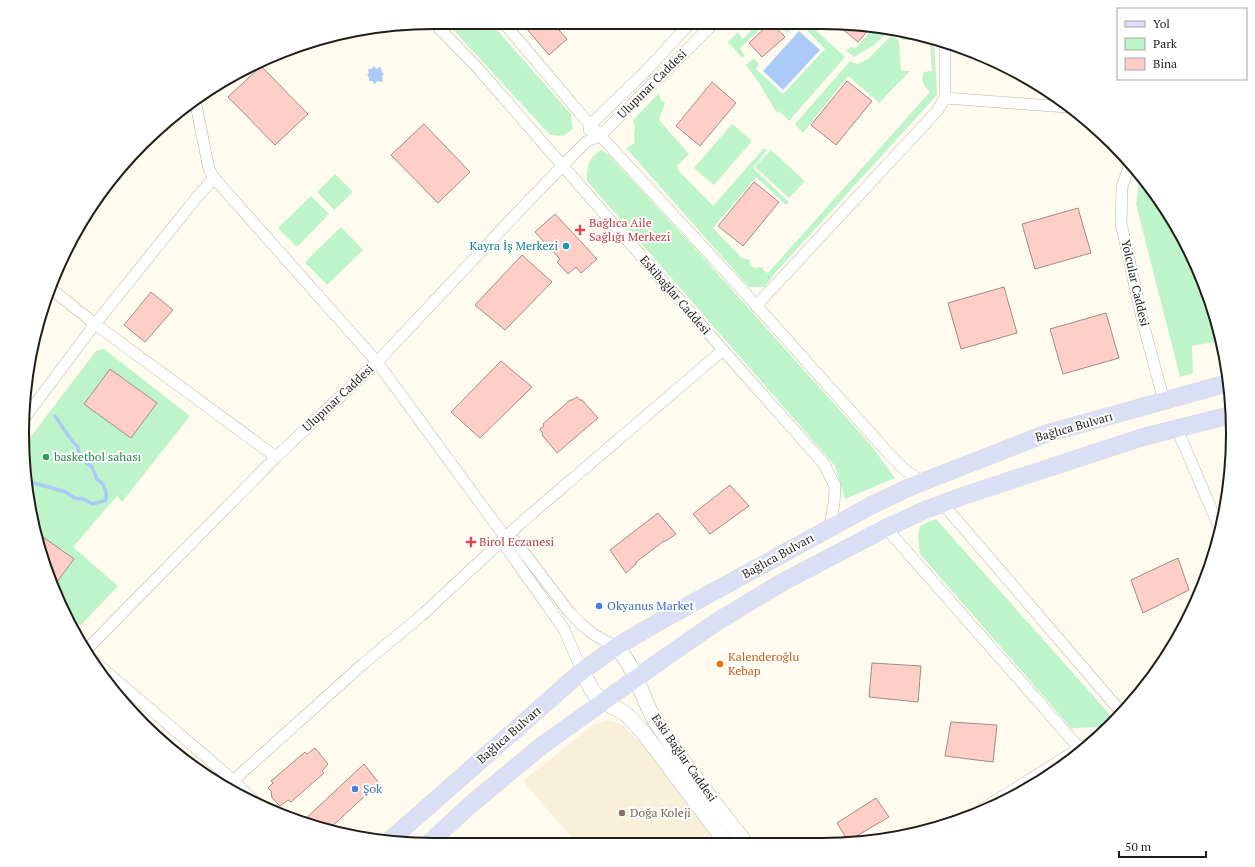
<svg xmlns="http://www.w3.org/2000/svg" width="1255" height="867" font-family="'PT Serif',serif">
<style>
.built{fill:#f8f0d9}
.green{fill:#bef4c9}
.water{fill:#abcaf8}
.lines{fill:none;stroke-linecap:round;stroke-linejoin:round}
.stream{stroke:#abcaf8;stroke-width:3.5}
.building{fill:#ffcfc7;stroke:#9d8c89}
.street-casing{stroke:#b8b3a5;stroke-width:12}
.secondary-casing{stroke:#b8b3a5;stroke-width:16}
.primary-casing{stroke:#dbdbda;stroke-width:18}
.street{stroke:#fff;stroke-width:11}
.secondary{stroke:#fff;stroke-width:15}
.primary{stroke:#dadff5;stroke-width:17}
.health-dot{fill:#e0444e;stroke:#fff;stroke-width:1.5}
.culture-dot{fill:#0f9aa8;stroke:#fff;stroke-width:1.5}
.leisure-dot{fill:#2e9e5b;stroke:#fff;stroke-width:1.5}
.shop-dot{fill:#3f7fe0;stroke:#fff;stroke-width:1.5}
.food-dot{fill:#e8710a;stroke:#fff;stroke-width:1.5}
.education-dot{fill:#8d6e63;stroke:#fff;stroke-width:1.5}
.labels{text-anchor:middle;stroke-width:4;stroke-linejoin:round;paint-order:stroke}
.street-label{font-size:12px;fill:#201e19;stroke:#fff}
.health-label{font-size:12px;fill:#be3a42;stroke:#fff;text-anchor:start}
.culture-label{font-size:12px;fill:#0d838f;stroke:#fff;text-anchor:end}
.leisure-label{font-size:12px;fill:#27864d;stroke:#fff;text-anchor:start}
.shop-label{font-size:12px;fill:#366cbe;stroke:#fff;text-anchor:start}
.food-label{font-size:12px;fill:#c56008;stroke:#fff;text-anchor:start}
.education-label{font-size:12px;fill:#785e54;stroke:#fff;text-anchor:start}
.rim{fill:none;stroke:#201e19;stroke-width:2}
</style>
<rect width="100%" height="100%" fill="#fffbee"/>
<path class="built" d="M605 720 614 721 623 726 641 743 718 845H578L523 781 593 725Z"/>
<g class="green">
<path d="M446 22H490L571 114 573 129 563 136 550 135Z"/>
<path d="M759 22H768L740 48 745 56 742 58 728 42 738 32 743 39Z"/>
<path d="M776 22H807L845 57 789 121 779 111 777 113 759 83 746 65 754 58 759 64 756 69 783 94 825 49 800 23 787 33Z"/>
<path d="M874 27 877 28 884 34C877 46 865 50 854 57L846 51 851 47 856 48Z"/>
<path d="M888 29 902 30 932 38 934 41 937 95 775 273 765 287H749L626 148 635 143 634 136 635 126 633 120 659 93 661 100 665 103 659 120 689 154 677 166 678 170 713 206 764 148 767 150 753 168 789 202 786 205 756 177 713 228 738 254 742 258 750 260V264L754 268 762 267 764 271 768 273 930 92C924 86 920 81 924 72L932 71 930 40 922 39 917 34 912 36 911 40H903L894 32Z"/>
<path d="M891 36 897 39 899 42 901 71H910L879 103 848 76 803 133 795 124 850 61 857 64 868 59Z"/>
<path d="M732 124 752 141 714 185 694 168Z"/>
<path d="M601 150 609 155 701 255 870 444 895 478 845 499 835 466 587 181C587 167 588 158 601 150Z"/>
<path d="M771 150 805 181 789 198 755 167Z"/>
<path d="M335 174 353 192 334 210 317 192Z"/>
<path d="M1141 178 1164 205 1202 276 1221 341 1192 346 1193 373 1180 377 1136 204 1139 182Z"/>
<path d="M311 196 329 214 297 247 278 228Z"/>
<path d="M341 227 363 250 327 285 305 262Z"/>
<path d="M104 349 190 416 122 502 117 496 73 547 118 586 82 624 70 626 65 616 30 514 23 447 96 351Z"/>
<path d="M936 519 1112 717 1107 727 1071 728 920 554 918 536 920 526Z"/>
</g>
<g class="water">
<path d="M799 31 820 50 783 90 763 71Z"/>
<path d="M374 66 376 69 381 67 382 72 384 74 382 77 383 82 377 81 375 84 372 81H369V78L367 75 369 73 368 69H371Z"/>
</g>
<g class="lines">
<path class="stream" d="M27 481 66 492 74 498 83 499 93 504 106 500V492L103 484 97 479 92 467 85 462 79 455 78 447C68 438 63 427 55 416"/>
</g>
<g class="building">
<path d="M521 22H552L567 39 549 55Z"/>
<path d="M771 22 785 37 762 57 749 43Z"/>
<path d="M835 23 871 27 858 42Z"/>
<path d="M261 66 308 114 275 145 228 97Z"/>
<path d="M847 81 872 101 836 145 811 125Z"/>
<path d="M712 82 736 103 700 146 676 126Z"/>
<path d="M424 124 470 172 438 203 391 155Z"/>
<path d="M754 182 779 202 743 246 718 226Z"/>
<path d="M1078 208 1091 253 1035 269 1022 224Z"/>
<path d="M555 214 597 259 581 273 576 267 568 274 557 262 560 259 535 232Z"/>
<path d="M522 255 552 282 505 330 475 305Z"/>
<path d="M1004 287 1017 333 961 349 948 303Z"/>
<path d="M151 292 173 310 145 342 124 325Z"/>
<path d="M1106 313 1119 358 1063 374 1050 329Z"/>
<path d="M501 361 532 387 480 438 451 412Z"/>
<path d="M110 369 157 403 131 438 84 404Z"/>
<path d="M577 397 580 400H582L598 418 557 453 542 435 543 434 540 429 544 426 543 424 570 400H572Z"/>
<path d="M730 485 749 506 710 534 693 514Z"/>
<path d="M658 513 676 534 666 541H664L636 562V564L626 573 610 550Z"/>
<path d="M36 532 74 559 54 586 47 563Z"/>
<path d="M1178 558 1189 590 1143 613 1131 580Z"/>
<path d="M872 663 921 666 918 702 869 697Z"/>
<path d="M951 722 997 725 993 762 945 756Z"/>
<path d="M315 748 328 764 322 771 324 773 291 802 288 800 280 806 272 798 271 791 268 788 273 783 271 781 305 752 307 754Z"/>
<path d="M364 764 379 783 328 830 302 822Z"/>
<path d="M876 798 889 817 848 841 837 823Z"/>
</g>
<g class="lines">
<defs>
<g id="street">
<path d="M433 22 475 65 723 350 824 464 835 486 834 504 829 529"/>
<path d="M503 22 585 119 738 285 890 455 906 471 914 476 919 483"/>
<path d="M945 98 1066 107"/>
<path d="M195 100 209 169 214 178 377 362 505 537 506 547 564 629 582 671"/>
<path d="M589 130 591 124 645 72 691 22"/>
<path d="M1130 164 1122 187 1121 223 1143 323 1164 401"/>
<path d="M50 288 95 324 276 457"/>
<path d="M756 306 937 111 945 98V42"/>
<path d="M23 420 95 324 198 196 214 178"/>
<path d="M1177 429 1220 529"/>
<path d="M943 504 1122 713"/>
<path d="M886 528 1081 750"/>
<path d="M505 537 515 541 570 613 582 625 593 634 616 647"/>
<path d="M85 651 276 457 377 362 534 195 586 142 601 135 715 22"/>
<path d="M88 656 233 780 257 804"/>
<path d="M226 787 363 664 422 615 522 522 723 350"/>
<path d="M981 810 1080 748 1090 743"/>
</g>
<g id="secondary">
<path d="M616 647C637 668 641 698 656 722 684 765 716 805 747 845"/>
<path d="M582 671 592 690 597 696 604 702 625 713 643 732 728 845"/>
</g>
<g id="primary">
<path d="M389 841 582 671 616 647 660 621 872 505 912 486 1045 434 1228 383"/>
<path d="M428 844 469 806 540 747 663 659 718 621 781 583 886 528 925 510 963 496 1143 437 1231 415"/>
</g>
</defs>
<use href="#street" class="street-casing"/>
<use href="#secondary" class="secondary-casing"/>
<use href="#primary" class="primary-casing"/>
<use href="#street" class="street"/>
<use href="#secondary" class="secondary"/>
<use href="#primary" class="primary"/>
</g>
<g class="health-dot">
<path d="M578 224h4v4h4v4h-4v4h-4v-4h-4v-4h4z"/>
<path d="M469 536h4v4h4v4h-4v4h-4v-4h-4v-4h4z"/>
</g>
<circle class="culture-dot" cx="566" cy="246" r="4"/>
<circle class="leisure-dot" cx="46" cy="457" r="4"/>
<g class="shop-dot">
<circle cx="599" cy="606" r="4"/>
<circle cx="355" cy="789" r="4"/>
</g>
<circle class="food-dot" cx="720" cy="664" r="4"/>
<circle class="education-dot" cx="622" cy="813" r="4"/>
<g class="labels">
<g class="street-label">
<text transform="translate(652 84) rotate(-45)" y="4">Ulupınar Caddesi</text>
<text transform="translate(1135 283) rotate(77)" y="4">Yolcular Caddesi</text>
<text transform="translate(675 295) rotate(49)" y="4">Eskibağlar Caddesi</text>
<text transform="translate(338 398) rotate(-43)" y="4">Ulupınar Caddesi</text>
<text transform="translate(1074 427) rotate(-16)" y="4">Bağlıca Bulvarı</text>
<text transform="translate(778 556) rotate(-29)" y="4">Bağlıca Bulvarı</text>
<text transform="translate(509 735) rotate(-41)" y="4">Bağlıca Bulvarı</text>
<text transform="translate(684 758) rotate(55)" y="4">Eski Bağlar Caddesi</text>
</g>
<g class="health-label">
<text x="589" y="227">Bağlıca Aile<tspan x="589" dy="14">Sağlığı Merkezi</tspan></text>
<text x="479" y="546">Birol Eczanesi</text>
</g>
<g class="culture-label">
<text x="558" y="250">Kayra İş Merkezi</text>
</g>
<g class="leisure-label">
<text x="54" y="461">basketbol sahası</text>
</g>
<g class="shop-label">
<text x="607" y="610">Okyanus Market</text>
<text x="363" y="793">Şok</text>
</g>
<g class="food-label">
<text x="728" y="661">Kalenderoğlu<tspan x="728" dy="14">Kebap</tspan></text>
</g>
<g class="education-label">
<text x="630" y="817">Doğa Koleji</text>
</g>
</g>
<path d="M0 0H1255V867H0ZM433 29H822A404 404 0 0 1 1226 433V434A404 404 0 0 1 822 838H433A404 404 0 0 1 29 434V433A404 404 0 0 1 433 29Z" fill="#fff" fill-rule="evenodd"/>
<path class="rim" d="M433 29H822A404 404 0 0 1 1226 433V434A404 404 0 0 1 822 838H433A404 404 0 0 1 29 434V433A404 404 0 0 1 433 29Z"/>
<rect x="1117" y="8" width="130" height="72" fill="#ffffff" stroke="#a6a5a3"/>
<rect x="1125" y="21" width="20" height="6" fill="#dadff5" stroke="#a6a5a3"/>
<text x="1153" y="28" font-size="12" fill="#201e19">Yol</text>
<rect x="1125" y="38" width="20" height="12" fill="#bef4c9" stroke="#a6a5a3"/>
<text x="1153" y="48" font-size="12" fill="#201e19">Park</text>
<rect x="1125" y="58" width="20" height="12" fill="#ffcfc7" stroke="#a6a5a3"/>
<text x="1153" y="68" font-size="12" fill="#201e19">Bina</text>
<path d="M1119 851v6h87v-6" fill="none" stroke="#201e19" stroke-width="2"/>
<text x="1125" y="851" font-size="12" fill="#201e19" stroke="#ffffff" stroke-width="3" paint-order="stroke">50 m</text>
</svg>
